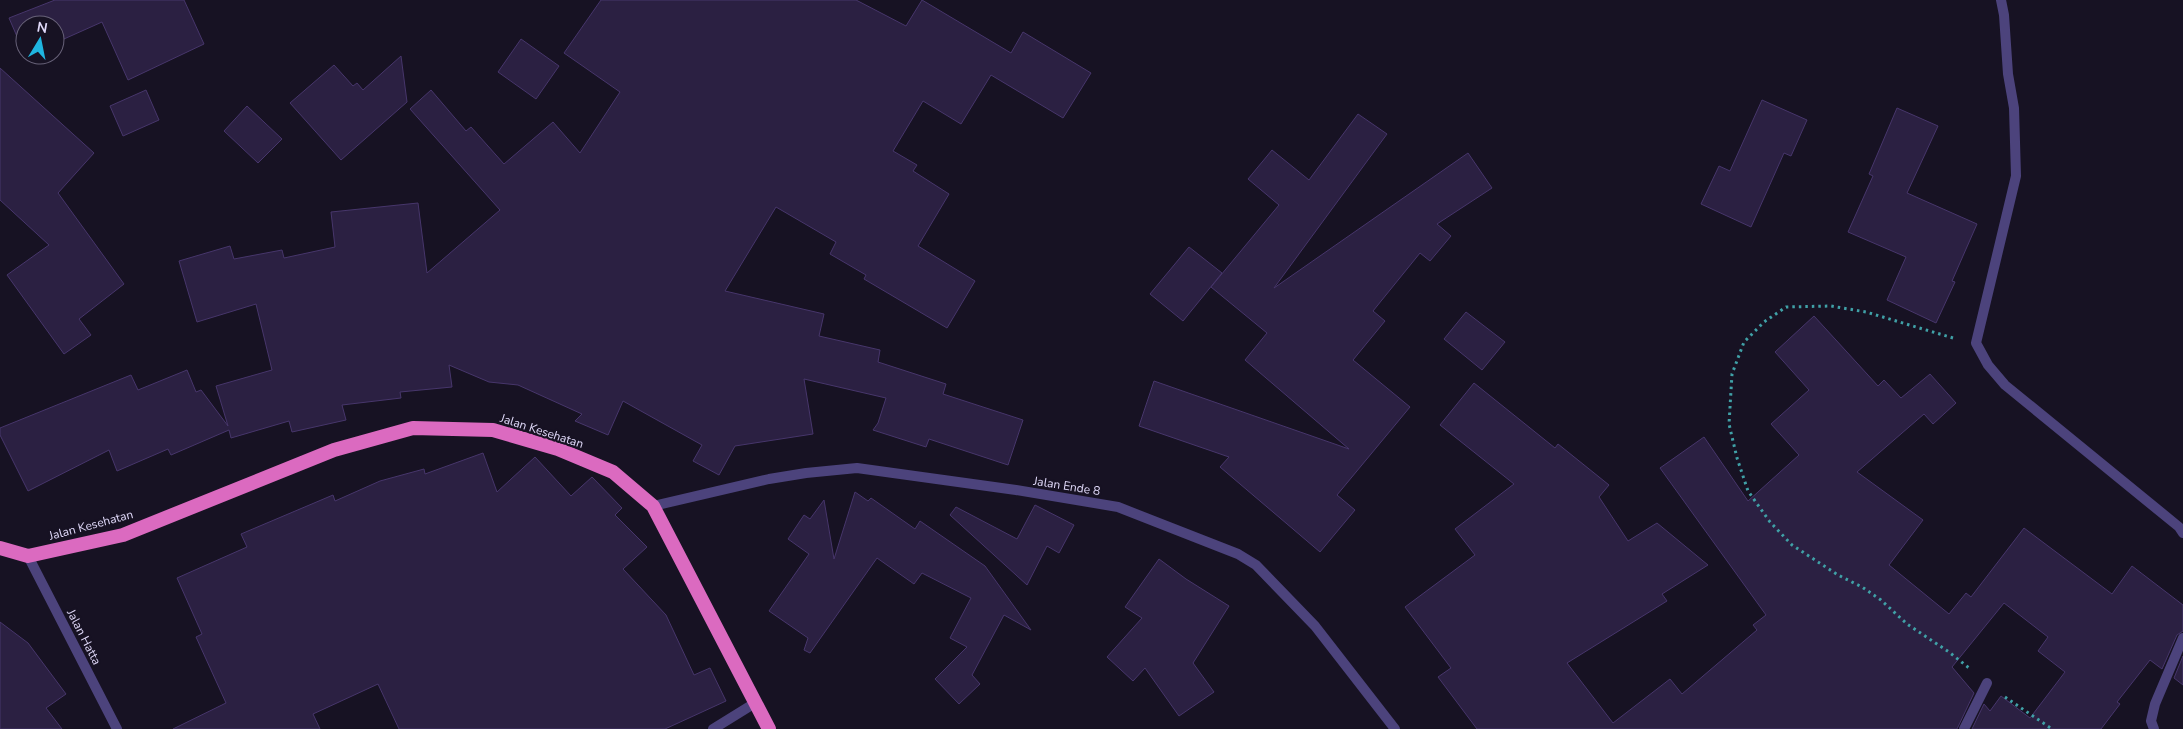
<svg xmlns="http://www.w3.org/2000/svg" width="2183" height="729" font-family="'Nunito Sans',sans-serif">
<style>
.building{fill:#2b2042;stroke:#47366b}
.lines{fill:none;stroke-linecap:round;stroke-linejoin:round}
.path{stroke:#40a1a7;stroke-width:3;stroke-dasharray:2.5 4;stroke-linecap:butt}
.minor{stroke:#4c437c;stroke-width:10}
.tertiary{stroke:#4c437c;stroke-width:10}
.trunk{stroke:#db6ac0;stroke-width:14}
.labels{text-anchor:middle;stroke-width:4.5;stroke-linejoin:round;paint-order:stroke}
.street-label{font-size:12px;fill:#e1dafa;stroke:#171223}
</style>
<rect width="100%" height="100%" fill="#171223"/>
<g class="building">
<path d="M55 0H184L204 44 128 80 102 22 55 43V25H25V55L9 18Z"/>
<path d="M601 0H856L906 26 922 0 1011 53 1023 32 1091 73 1063 118 991 75 961 124 923 101 893 151 917 165 913 171 949 194 918 246 975 281 947 328 864 279 866 275 830 254 836 242 776 207 725 291 824 314 819 336 880 350 878 362 946 384 943 394 1023 420 1008 465 929 439 926 447 873 430 878 423 886 398 804 379 813 434 735 446 719 475 693 461 702 445 623 401 608 435 575 421 582 414 518 385 489 382 449 365 452 387 400 392 401 398 342 405 346 420 292 432 289 421 231 438 229 430 171 455 168 449 117 471 109 450 28 491 0 435V428L131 375 138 390 187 370 196 392 201 390 228 426 216 386 272 370 256 304 197 322 179 261 230 246 234 259 282 250 284 258 335 247 331 212 418 203 427 273 500 210 410 109 431 90 466 131 471 127 504 164 553 122 580 153 620 92 564 53Z"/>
<path d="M521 39 559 66 536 99 498 72Z"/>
<path d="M401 56 407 102 341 160 290 103 334 65 353 86 357 83 363 90Z"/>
<path d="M0 68 94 153 58 193 124 284 79 319 91 335 64 354 7 275 49 245 0 200Z"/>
<path d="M146 90 159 120 123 136 110 106Z"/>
<path d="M1762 100 1807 120 1791 156 1784 153 1751 227 1701 204 1719 166 1730 171Z"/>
<path d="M247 106 282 139 258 163 224 131Z"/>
<path d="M1897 108 1938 126 1907 193 1977 224 1952 281 1955 282 1936 323 1887 300 1906 257 1848 232 1873 176 1869 174Z"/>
<path d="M1358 114 1387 134 1274 288 1468 153 1492 188 1437 224 1451 236 1430 261 1420 253 1373 311 1385 321 1353 360 1410 407 1337 495 1355 510 1320 552 1220 467 1229 457 1139 426 1154 381 1349 449 1245 360 1267 333 1211 287 1279 205 1248 179 1272 150 1309 180Z"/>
<path d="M1189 247 1222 273 1183 321 1150 294Z"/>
<path d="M1466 312 1505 342 1482 370 1444 339Z"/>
<path d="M1814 316 1878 386 1884 380 1901 398 1930 374 1956 403 1933 424 1924 414 1857 472 1923 520 1889 565 1949 614 1966 593 1971 597 2024 528 2112 594 2132 566 2183 605V631L2177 635 2162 669 2150 660 2117 702 2120 704 2101 729H1972L1984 704 1990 711 2001 696 2030 718 2065 672 2038 651 2048 637 2004 603 1952 667 1974 693 1957 729H1477L1438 677 1451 668 1405 607 1475 555 1455 529 1514 484 1440 425 1474 383 1555 448 1558 444 1609 485 1599 497 1628 541 1657 523 1708 565 1662 594 1667 601 1567 663 1613 723 1670 679 1682 694 1757 630 1753 625 1766 615 1660 468 1704 437 1748 501 1799 455 1771 424 1809 390 1775 352Z"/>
<path d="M483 453 497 492 535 457 571 496 592 477 622 508 615 515 647 547 623 569 666 615 694 675 710 668 726 701 665 729H399L378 684 313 714 320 729H173L226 703 196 637 202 634 177 578 247 547 241 534 333 495 335 501 380 481 424 469 425 474Z"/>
<path d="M855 492 868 501 871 498 915 529 920 521 985 566 1031 630 1004 615 972 675 980 684 959 704 935 679 967 647 950 638 971 598 922 573 914 584 877 558 810 653 804 650 808 638 769 611 809 554 788 539 804 515 810 519 824 500 834 559Z"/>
<path d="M1035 505 1074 525 1059 553 1047 546 1027 585 950 515 956 507 1017 539Z"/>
<path d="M1159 559 1186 579 1229 606 1193 663 1214 692 1179 716 1145 668 1133 681 1107 657 1142 618 1125 607Z"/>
<path d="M0 622 28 643 66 694 46 708 62 729H0Z"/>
<path d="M2183 656V685L2174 678Z"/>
</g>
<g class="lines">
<g class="path">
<path d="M1953 338 1866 312 1831 306 1786 307 1764 322 1744 342 1732 374 1729 424 1737 458 1748 491 1770 522 1792 545 1838 575 1862 587 1881 600 1907 624 1949 652 1969 668"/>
<path d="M2005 697 2052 729"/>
</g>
<g class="minor">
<path d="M2001 0 2004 15 2008 74 2014 108 2016 176 1976 343 1988 365 2005 385 2179 527 2183 533"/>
<path d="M713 729 755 703"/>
<path d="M1964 729 1987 683"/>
<path d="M2154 729 2151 721 2155 704 2183 638"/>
</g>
<g class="tertiary">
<path d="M653 506 769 479 806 473 857 468 1016 490 1118 507 1238 554 1256 565 1315 626 1395 729"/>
<path d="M28 556 117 729"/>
</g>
<path class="trunk" d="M0 548 28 556 123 535 334 450 413 428 493 430 558 449 613 472 653 506 769 729"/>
</g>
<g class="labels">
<g class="street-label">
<text transform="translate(542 431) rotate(18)" y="4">Jalan Kesehatan</text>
<text transform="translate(1067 486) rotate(9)" y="4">Jalan Ende 8</text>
<text transform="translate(91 525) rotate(-15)" y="4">Jalan Kesehatan</text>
<text transform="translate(84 637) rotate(63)" y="4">Jalan Hatta</text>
</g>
</g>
<g transform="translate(40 40) rotate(10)"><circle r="24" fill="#171223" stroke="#686279"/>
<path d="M0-4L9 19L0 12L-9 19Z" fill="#1fb5e0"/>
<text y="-8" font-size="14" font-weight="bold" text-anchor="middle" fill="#e1dafa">N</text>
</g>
</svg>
